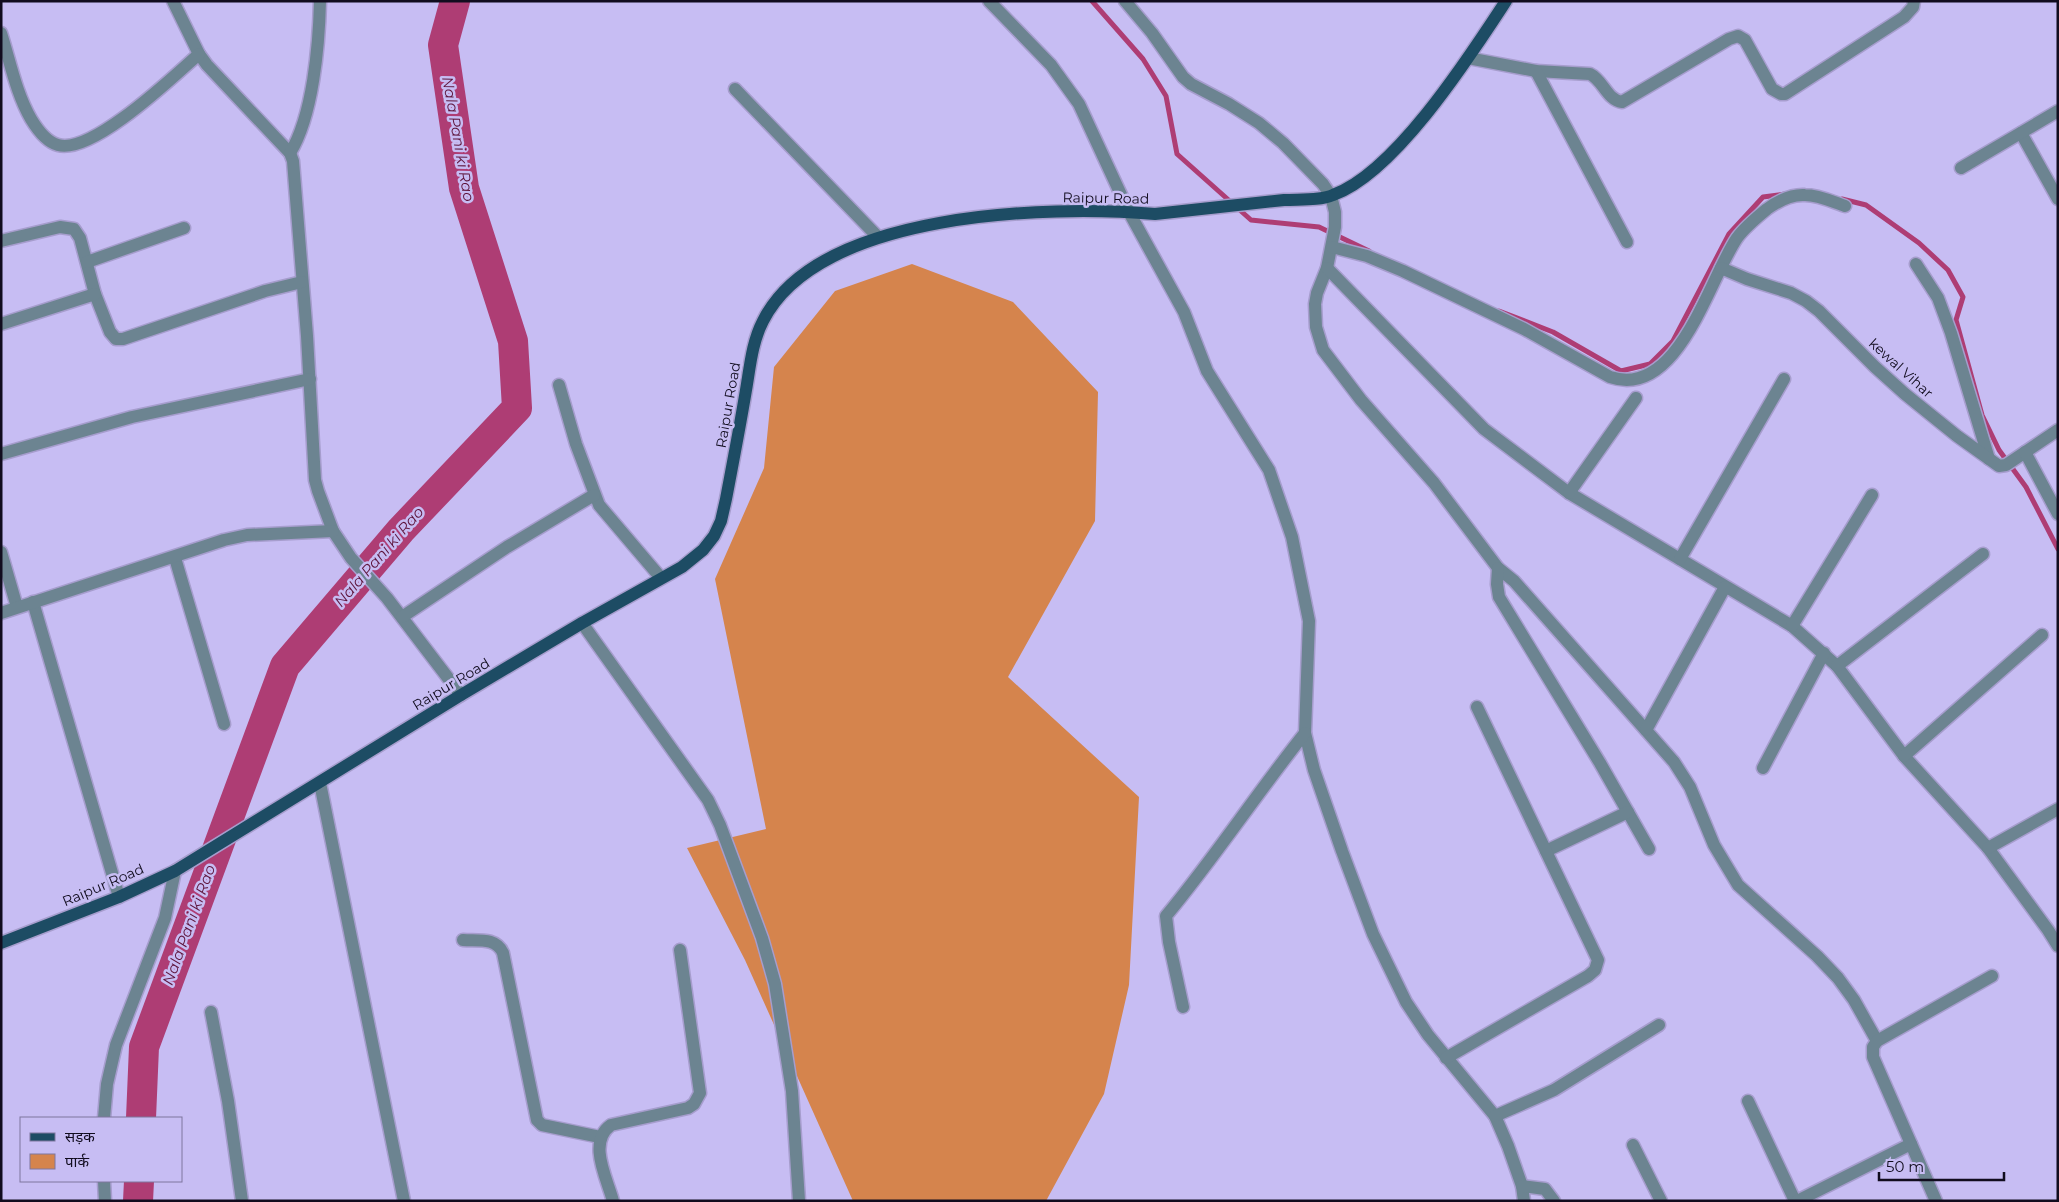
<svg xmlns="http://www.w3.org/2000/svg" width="2059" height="1202" font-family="Montserrat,'Noto Sans Devanagari',sans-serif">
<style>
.green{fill:#d5844d}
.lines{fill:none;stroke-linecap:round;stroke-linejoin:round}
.stream{stroke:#ae3d74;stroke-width:5}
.river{stroke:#ae3d74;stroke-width:30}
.minor-casing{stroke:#a69dcd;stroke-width:15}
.major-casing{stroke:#a69dcd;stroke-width:15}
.minor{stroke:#6c8491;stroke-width:12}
.major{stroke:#1d4c64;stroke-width:12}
.labels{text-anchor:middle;stroke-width:5;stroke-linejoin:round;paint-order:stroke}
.street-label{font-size:14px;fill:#110c1e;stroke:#c7bdf3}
.water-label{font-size:15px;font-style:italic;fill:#5d133a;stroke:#c7bdf3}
</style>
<rect width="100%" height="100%" fill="#c7bdf3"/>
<path class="green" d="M912 264 1013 302 1098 392 1095 521 1008 677 1139 797 1129 985 1104 1094 1046 1201H853L745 960 687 848 766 829 715 579 764 468 774 367 835 291Z"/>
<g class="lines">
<g class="stream">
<path d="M1092 1 1143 59 1166 96 1177 154 1251 220 1319 227 1369 251"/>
<path d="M1842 199 1866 205 1919 243 1948 270 1963 297 1956 320 1982 415 1999 450 2026 487 2058 549"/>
<path d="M1499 311 1553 332 1621 371 1650 364 1673 341 1729 234 1763 197 1785 194"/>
</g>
<g class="river">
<path d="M141 1118 144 1047 285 666 401 530 517 408 513 341 464 188 443 45 455 1"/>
<path d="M138 1201 139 1181"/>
</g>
<defs>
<g id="minor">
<path d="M173 1 199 54 207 65 290 153 293 161 307 336 315 480 318 491 333 531 351 558 387 598 461 695"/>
<path d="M989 1 1051 65 1079 104 1129 212 1184 312 1207 371 1269 470 1292 537 1309 621 1305 733 1314 770 1342 851 1373 934 1406 1002 1428 1035 1495 1116 1508 1146 1522 1186 1524 1201"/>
<path d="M1125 1 1152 33 1183 77 1191 84 1229 104 1259 123 1283 143 1323 184 1331 196 1335 212V227L1327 268 1317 293 1315 304 1316 327 1323 350 1361 400 1434 483 1498 568 1514 581 1674 762 1690 787 1714 845 1738 885 1817 956 1838 978 1854 1000 1877 1041"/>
<path d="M1 33C10 61 16 93 31 119 37 129 47 142 58 145 92 155 174 76 199 54"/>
<path d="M1468 58 1536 71 1590 74C1603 80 1607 100 1622 102L1729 39 1738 36 1745 40 1772 89 1781 94H1785L1904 17 1913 7 1914 1"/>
<path d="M1536 71 1627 242"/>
<path d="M735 89 878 237"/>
<path d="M2021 133 2058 199"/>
<path d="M290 153C313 116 319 45 320 1"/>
<path d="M1961 168 2058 111"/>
<path d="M1 241 60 227 74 229 80 238 95 294 110 332 116 339H123L265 291 302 282"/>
<path d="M1332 247 1367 256 1403 271 1524 329 1610 377C1678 400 1709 279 1737 238 1745 227 1756 218 1767 209 1778 201 1791 194 1805 195 1819 195 1833 202 1845 206"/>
<path d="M87 262 184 228"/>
<path d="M1916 264 1938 298 1951 333 1989 459"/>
<path d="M1327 268 1484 429 1569 493 1792 626 1837 666 1904 756 1988 848 2048 930 2058 946"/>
<path d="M1721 268 1747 279 1791 293 1806 301 1819 311 1875 367 1905 394 1957 436 1999 466 2006 465 2058 430"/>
<path d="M1 324 95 294"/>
<path d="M559 385 576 444 599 505 661 578"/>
<path d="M2025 452 2058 514"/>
<path d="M1 454 132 417 310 379"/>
<path d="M1569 493 1636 398"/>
<path d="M1 552 17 607"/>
<path d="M175 558 224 724"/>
<path d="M1680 559 1784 379"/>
<path d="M1498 568 1497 584 1499 597 1600 763 1649 849"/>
<path d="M33 602 119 897"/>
<path d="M1 613 224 540 247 535 333 531"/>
<path d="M402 617 507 547 594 495"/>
<path d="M582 623 708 800 720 825 762 938 775 984 792 1091 799 1201"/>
<path d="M1792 626 1872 495"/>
<path d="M1837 666 1983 554"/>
<path d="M1646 730 1725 587"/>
<path d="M1904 756 2042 635"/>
<path d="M1763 768 1824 653"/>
<path d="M320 783 404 1201"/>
<path d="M1988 848 2058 809"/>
<path d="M1546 851 1628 812"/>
<path d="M463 940C478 941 496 937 503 953L537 1120 542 1125 600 1137"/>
<path d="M1183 1007 1169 942 1166 916C1215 857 1257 793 1305 733"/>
<path d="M211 1012 228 1101 242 1201"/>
<path d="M1446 1058 1588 976 1595 970 1598 960 1477 707"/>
<path d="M1748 1101 1795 1201"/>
<path d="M1495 1116 1554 1090 1659 1025"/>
<path d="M104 1118 107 1084 116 1045 165 918 175 871"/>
<path d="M1633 1145 1661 1201"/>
<path d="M104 1181 105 1201"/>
<path d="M1522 1186 1545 1189 1554 1201"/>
<path d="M613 1201C607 1178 587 1142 611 1125L688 1108 694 1104 700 1093 680 950"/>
<path d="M1797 1201 1911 1144"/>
<path d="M1936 1201 1873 1057V1047L1877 1041 1992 976"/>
</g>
<path id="major" d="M1 943 119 897 175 871 461 695 582 623 682 567 703 550 714 536 721 521 726 499C733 462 740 426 746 390 750 367 752 342 763 321 818 211 1049 205 1155 214 1198 209 1241 205 1284 200 1299 199 1319 201 1333 195 1395 173 1470 56 1506 1"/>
</defs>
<use href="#minor" class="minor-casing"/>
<use href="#major" class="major-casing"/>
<use href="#minor" class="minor"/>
<use href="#major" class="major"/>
</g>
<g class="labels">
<g class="street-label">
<text transform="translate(1106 198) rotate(1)" y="5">Raipur Road</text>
<text transform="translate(1901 368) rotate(42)" y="5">kewal Vihar</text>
<text transform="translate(728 405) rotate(-80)" y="5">Raipur Road</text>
<text transform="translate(451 684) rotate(-31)" y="5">Raipur Road</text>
<text transform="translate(103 885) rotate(-23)" y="5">Raipur Road</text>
</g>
<g class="water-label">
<text transform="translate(458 139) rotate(80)" y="5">Nala Pani ki Rao</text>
<text transform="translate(379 557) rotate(-49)" y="5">Nala Pani ki Rao</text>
<text transform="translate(189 925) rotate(-70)" y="5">Nala Pani ki Rao</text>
</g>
</g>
<rect width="2059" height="1202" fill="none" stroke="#110c1e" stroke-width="5"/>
<rect x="20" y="1117" width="162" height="65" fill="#c7bdf3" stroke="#7e769e"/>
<rect x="30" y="1133" width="25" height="8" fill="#1d4c64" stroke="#7e769e"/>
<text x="65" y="1142" font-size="15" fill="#110c1e">सड़क</text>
<rect x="30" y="1154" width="25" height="15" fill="#d5844d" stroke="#7e769e"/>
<text x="65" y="1167" font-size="15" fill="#110c1e">पार्क</text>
<path d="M1879 1172v8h125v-8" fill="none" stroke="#110c1e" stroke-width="2.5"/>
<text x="1886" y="1172" font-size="15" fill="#110c1e" stroke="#c7bdf3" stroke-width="4" paint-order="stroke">50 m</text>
</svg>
